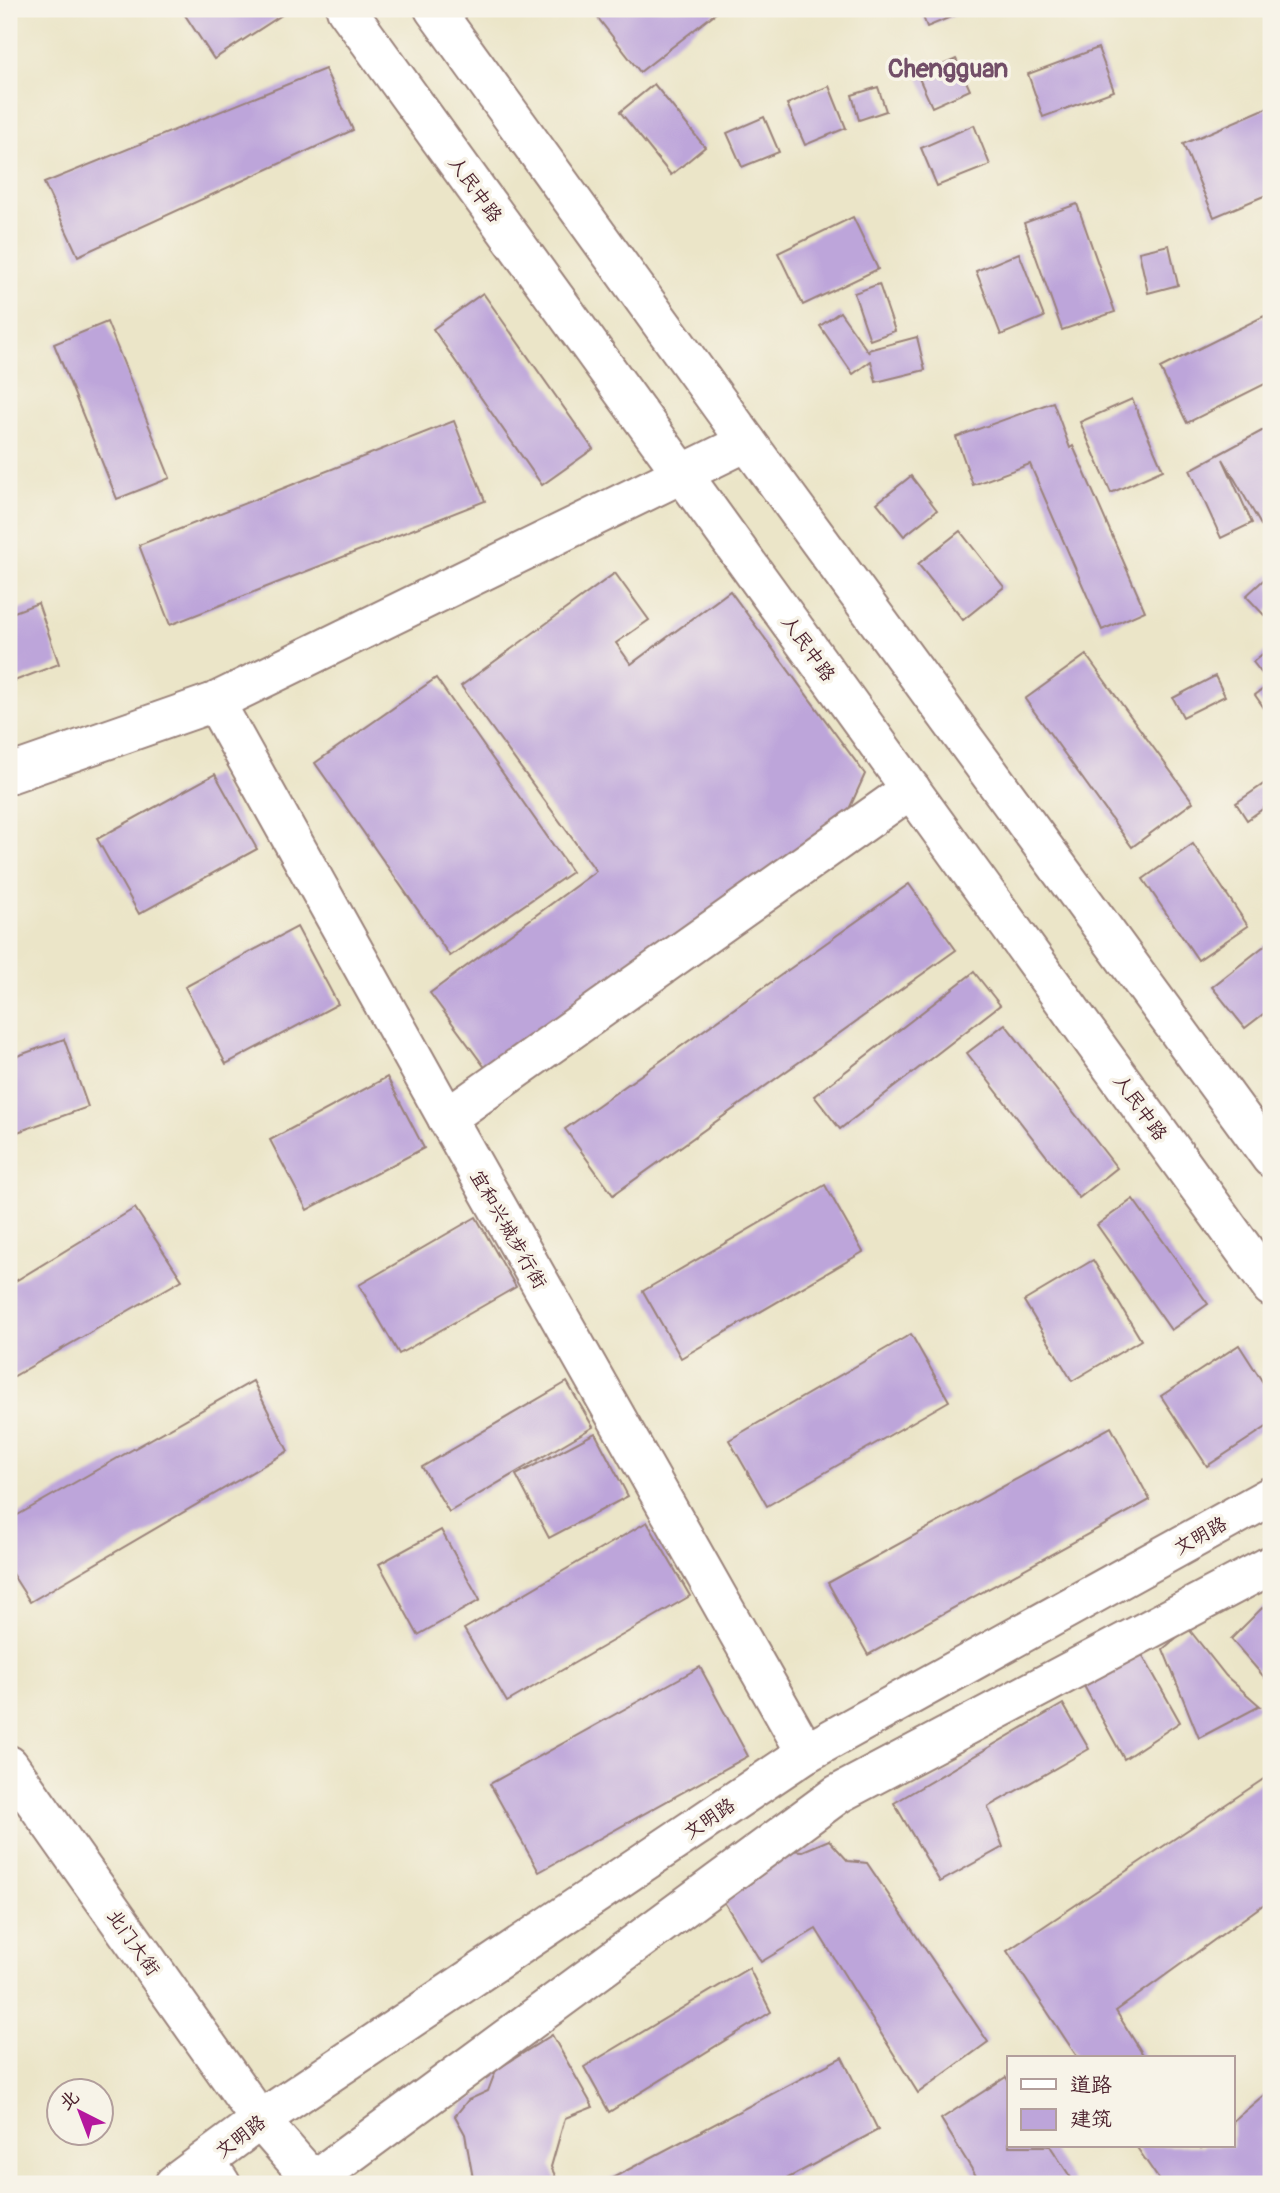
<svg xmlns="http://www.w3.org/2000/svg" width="1280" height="2193" font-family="Pangolin,'LXGW WenKai TC',sans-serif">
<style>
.building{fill:#bda5da}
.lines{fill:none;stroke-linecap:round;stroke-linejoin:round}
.minor-casing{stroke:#9a827a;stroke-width:42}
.major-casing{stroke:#9a827a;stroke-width:42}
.minor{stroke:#fff;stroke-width:38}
.major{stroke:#fff;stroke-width:38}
.labels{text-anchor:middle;stroke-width:7;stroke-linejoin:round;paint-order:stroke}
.street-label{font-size:19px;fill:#4a1f2b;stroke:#f7f3e8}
.district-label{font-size:26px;font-weight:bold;fill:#724e68;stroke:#f7f3e8}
</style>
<rect width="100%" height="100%" fill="#f7f3e8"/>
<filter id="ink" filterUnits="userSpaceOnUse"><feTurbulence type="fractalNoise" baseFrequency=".0143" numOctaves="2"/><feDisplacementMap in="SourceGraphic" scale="14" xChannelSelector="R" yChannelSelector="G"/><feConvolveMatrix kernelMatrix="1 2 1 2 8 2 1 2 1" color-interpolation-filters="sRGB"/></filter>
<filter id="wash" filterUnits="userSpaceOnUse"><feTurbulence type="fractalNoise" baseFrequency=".00686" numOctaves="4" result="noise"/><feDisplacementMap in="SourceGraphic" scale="28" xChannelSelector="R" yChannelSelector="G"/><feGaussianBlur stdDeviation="1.57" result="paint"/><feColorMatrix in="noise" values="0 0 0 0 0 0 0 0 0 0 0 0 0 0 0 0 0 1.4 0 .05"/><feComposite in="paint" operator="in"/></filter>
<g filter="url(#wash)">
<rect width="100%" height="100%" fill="#ebe5c8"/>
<g id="blocks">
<g class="building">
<path d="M181 9H291L214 59Z"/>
<path d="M591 9H714L717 12 640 72Z"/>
<path d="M920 9H970L927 27Z"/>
<path d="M1098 48 1114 91 1043 117 1028 74Z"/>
<path d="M956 59 970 90 932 107 918 76Z"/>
<path d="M325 69 353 130 78 256 44 183Z"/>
<path d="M654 84 705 147 671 175 620 112Z"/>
<path d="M829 86 846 128 805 145 787 104Z"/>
<path d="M878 87 886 111 859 120 852 95Z"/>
<path d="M1271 106V193L1214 217 1183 144Z"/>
<path d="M764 117 779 152 742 167 727 133Z"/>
<path d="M974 125 990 165 937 186 921 148Z"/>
<path d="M1077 204 1115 312 1062 330 1024 223Z"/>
<path d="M853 217 878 269 803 305 778 253Z"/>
<path d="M1169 245 1178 285 1148 293 1139 252Z"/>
<path d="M1019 253 1044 317 1001 335 976 271Z"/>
<path d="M879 284 895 331 870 340 854 293Z"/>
<path d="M483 293 593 449 542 485 433 329Z"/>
<path d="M840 312 869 353 868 350 917 337 925 370 876 382 871 361 853 374 820 326Z"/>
<path d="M1264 316 1271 331V381L1187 423 1160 368Z"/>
<path d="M107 322 170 478 117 499 54 344Z"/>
<path d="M1132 399 1163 470 1111 493 1080 422Z"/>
<path d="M1053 402 1070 448 1073 446 1145 611 1102 630 1030 464 973 485 956 437Z"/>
<path d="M454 421 485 501 170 625 139 545Z"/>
<path d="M1271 426V519L1261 525 1223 459 1252 523 1221 538 1190 470Z"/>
<path d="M911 476 937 510 904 536 877 503Z"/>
<path d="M960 531 1004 587 963 620 918 564Z"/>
<path d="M615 573 649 620 616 643 631 664 730 591 865 774 845 818 492 1077 430 993 596 871 461 686Z"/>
<path d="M1271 573V608L1264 615 1246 596Z"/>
<path d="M38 603 59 664 9 683V614Z"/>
<path d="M1271 647V718L1255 695 1270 684 1253 662Z"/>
<path d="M1086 655 1193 802 1132 847 1025 699Z"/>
<path d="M1215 676 1225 696 1183 717 1173 698Z"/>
<path d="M436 678 572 872 450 956 315 763Z"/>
<path d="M215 774 257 849 139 914 97 839Z"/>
<path d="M1271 779V803L1247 820 1236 803Z"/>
<path d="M1193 844 1248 926 1198 960 1143 879Z"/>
<path d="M909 884 956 950 613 1195 565 1129Z"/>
<path d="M297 927 338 1004 226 1064 185 987Z"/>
<path d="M1268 943 1271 948V1008L1245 1028 1212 987Z"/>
<path d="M974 972 1000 1005 840 1129 814 1096Z"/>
<path d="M1005 1024 1117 1168 1079 1198 967 1053Z"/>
<path d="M64 1039 88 1107 9 1135V1059Z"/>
<path d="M387 1077 424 1148 307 1210 270 1140Z"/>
<path d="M825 1185 863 1252 681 1358 643 1291Z"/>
<path d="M1133 1199 1208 1304 1171 1330 1097 1225Z"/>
<path d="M135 1208 182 1280 9 1379V1285Z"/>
<path d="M476 1217 516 1287 399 1354 359 1285Z"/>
<path d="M1093 1260 1141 1340 1072 1381 1024 1301Z"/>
<path d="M911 1334 949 1401 767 1506 729 1440Z"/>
<path d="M1239 1345 1271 1395V1424L1207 1466 1161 1396Z"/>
<path d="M253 1381 288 1451 30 1602 9 1569V1520Z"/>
<path d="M567 1382 593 1427 449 1512 422 1467Z"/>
<path d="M1111 1427 1150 1500 868 1655 828 1583Z"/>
<path d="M595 1433 628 1496 549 1538 516 1475Z"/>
<path d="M647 1522 690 1596 507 1702 464 1629Z"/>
<path d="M441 1530 480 1600 418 1635 379 1564Z"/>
<path d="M1263 1607 1271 1612V1685L1231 1639Z"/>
<path d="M1188 1628 1226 1676 1260 1706 1199 1738 1163 1649Z"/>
<path d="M1142 1654 1180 1722 1124 1759 1084 1686Z"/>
<path d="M700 1667 748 1756 539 1872 490 1784Z"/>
<path d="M1063 1704 1089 1749 988 1807 1003 1847 940 1882 894 1803Z"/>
<path d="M1271 1774V1899L1116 2011 1145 2058H1078L1007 1951Z"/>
<path d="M829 1840 848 1861 867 1863 988 2042 918 2093 816 1929 761 1962 724 1902 786 1850 803 1851Z"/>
<path d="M749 1968 771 2012 609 2112 584 2067Z"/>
<path d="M552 2035 593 2107 565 2118 551 2167 559 2184H474L465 2134 455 2116 468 2100 488 2091 496 2070Z"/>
<path d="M842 2057 878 2130 777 2184H601Z"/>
<path d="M1006 2077 1009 2082V2146H1050L1075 2184H981L941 2119Z"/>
<path d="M1271 2089V2182L1269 2184H1162L1136 2146H1199L1201 2148 1203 2146H1233V2121Z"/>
</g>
</g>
</g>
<g filter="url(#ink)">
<use href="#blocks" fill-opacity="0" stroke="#9a827a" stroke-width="2"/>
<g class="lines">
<defs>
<g id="minor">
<path d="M215 702 447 1118 806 1753"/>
<path d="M9 774 215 702 747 442"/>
<path d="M447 1118 911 789"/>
<path d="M9 1765 260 2120 316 2184"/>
<path d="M206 2161 221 2184"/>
</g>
<g id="major">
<path d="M346 9 1271 1287"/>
<path d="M434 9 747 442 1271 1158"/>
<path d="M174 2184 260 2120 806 1753 1271 1496"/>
<path d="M309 2184 838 1794 1271 1565"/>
</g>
</defs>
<use href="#minor" class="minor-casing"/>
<use href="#major" class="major-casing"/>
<use href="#minor" class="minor"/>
<use href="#major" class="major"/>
</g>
</g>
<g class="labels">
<g class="street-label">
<text transform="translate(476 189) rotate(54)" y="7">人民中路</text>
<text transform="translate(809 648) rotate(54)" y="7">人民中路</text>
<text transform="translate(1141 1107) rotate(54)" y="7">人民中路</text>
<text transform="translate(509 1229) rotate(60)" y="7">宜和兴城步行街</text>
<text transform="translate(1200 1535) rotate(-29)" y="7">文明路</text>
<text transform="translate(709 1818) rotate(-34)" y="7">文明路</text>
<text transform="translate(134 1942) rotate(55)" y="7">北门大街</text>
<text transform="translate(240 2136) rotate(-37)" y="7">文明路</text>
</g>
<g class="district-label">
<text x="948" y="77">Chengguan</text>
</g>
</g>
<rect width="1280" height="2193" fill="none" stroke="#f7f3e8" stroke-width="35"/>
<rect x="1007" y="2056" width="228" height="91" fill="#f7f3e8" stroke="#b29e9c" stroke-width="2"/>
<rect x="1021" y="2079" width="35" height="10" fill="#ffffff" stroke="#b29e9c" stroke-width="2"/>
<text x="1070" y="2092" font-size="21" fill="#4a1f2b">道路</text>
<rect x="1021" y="2109" width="35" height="21" fill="#bda5da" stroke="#b29e9c" stroke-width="2"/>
<text x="1070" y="2126" font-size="21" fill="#4a1f2b">建筑</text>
<g transform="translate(80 2112) rotate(318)"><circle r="33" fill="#f7f3e8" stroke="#b29e9c" stroke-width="2"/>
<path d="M0-5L12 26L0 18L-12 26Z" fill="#b5179e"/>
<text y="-10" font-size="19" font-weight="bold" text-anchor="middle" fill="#4a1f2b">北</text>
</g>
</svg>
